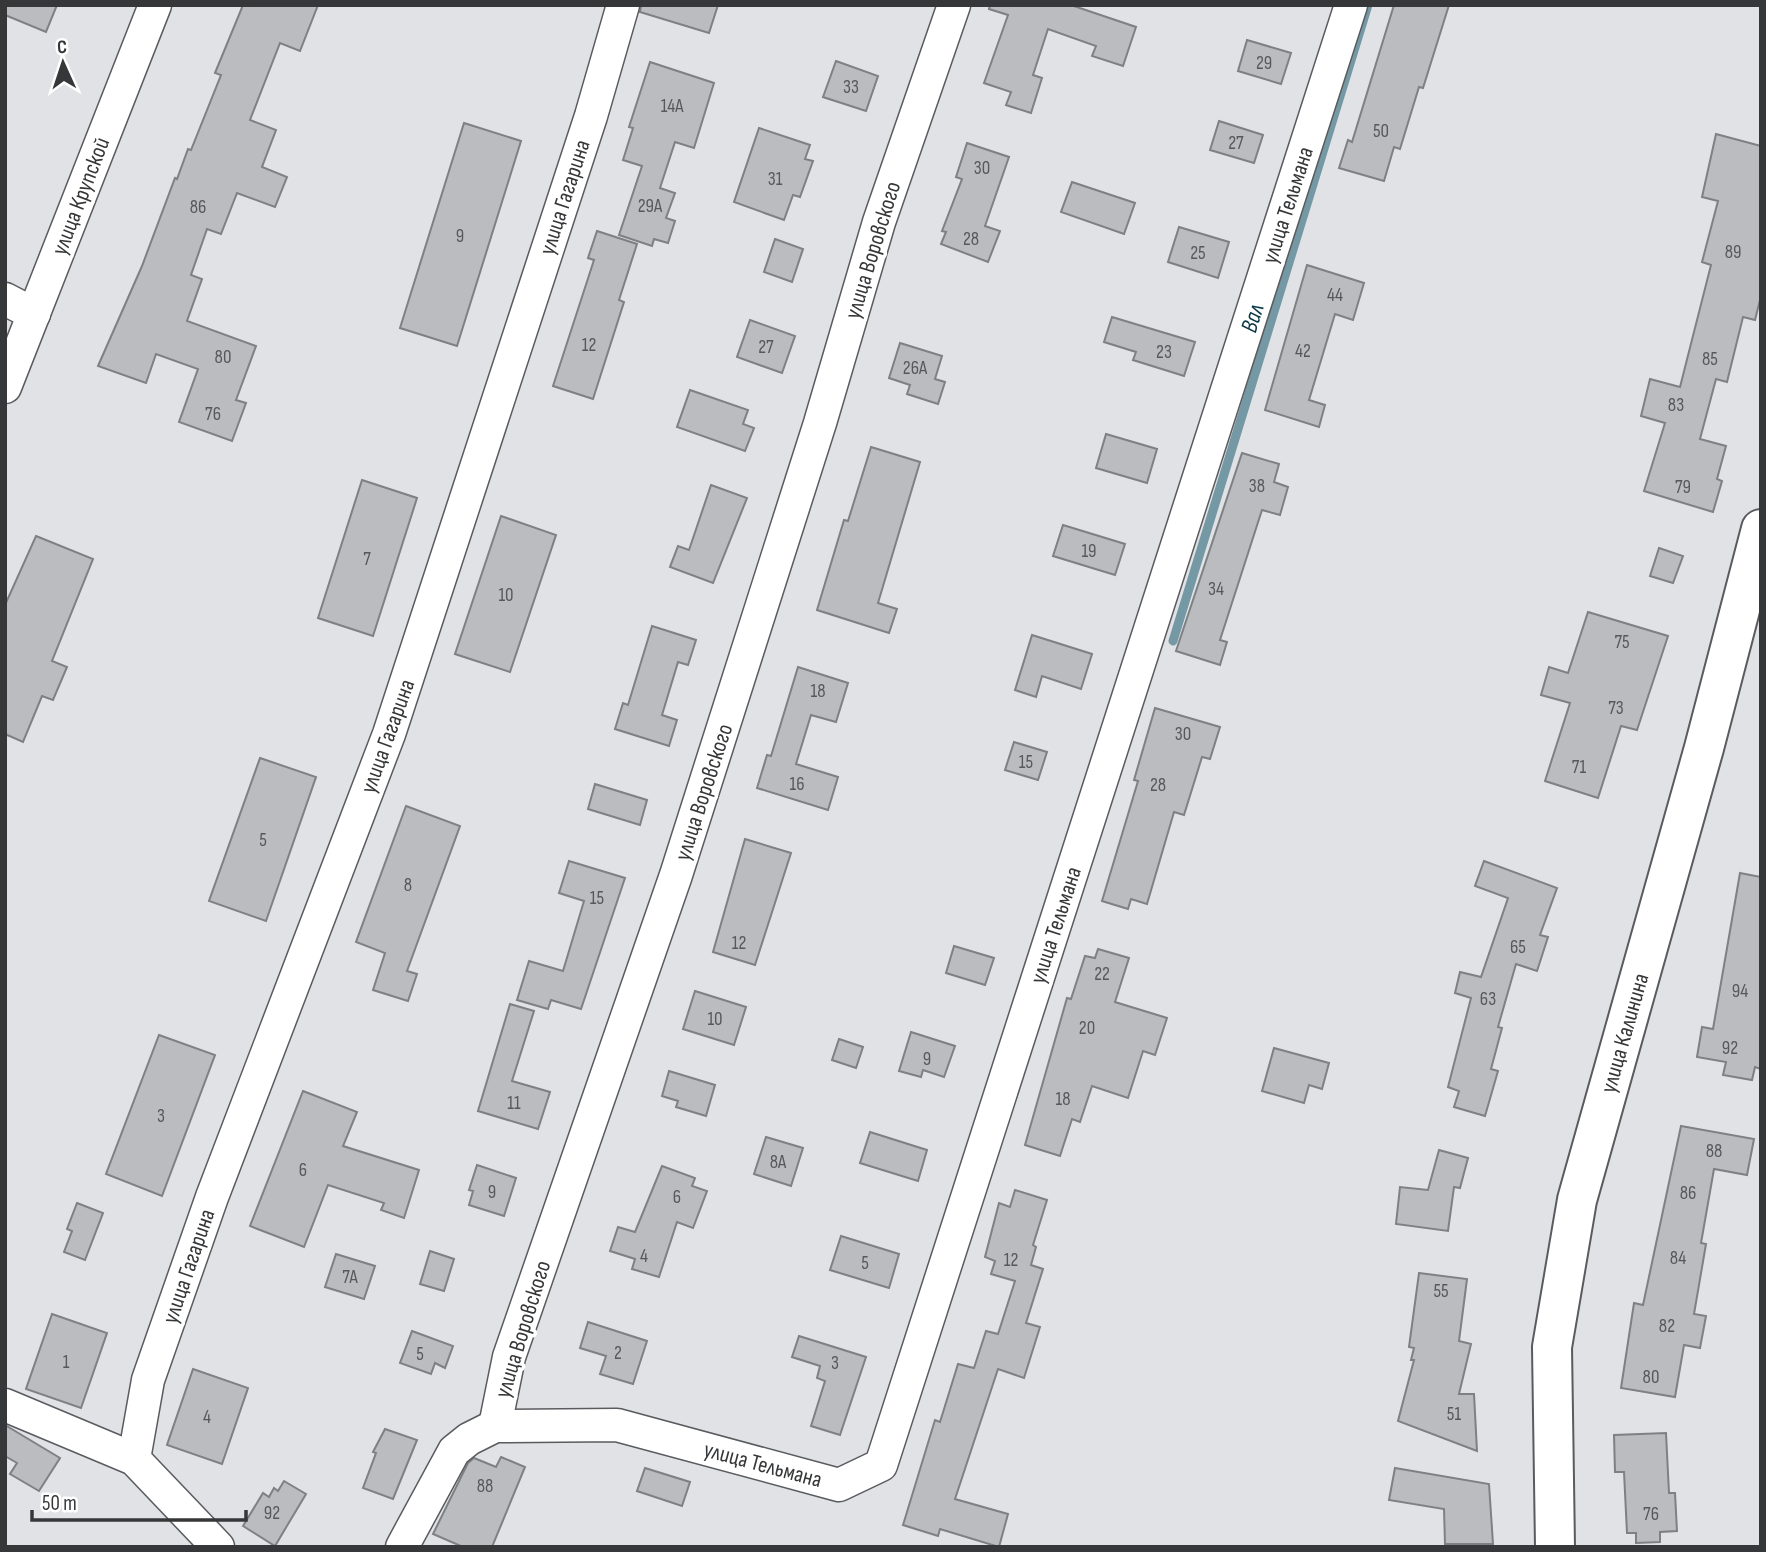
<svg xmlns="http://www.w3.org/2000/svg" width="1766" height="1552" font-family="'Sofia Sans Condensed',sans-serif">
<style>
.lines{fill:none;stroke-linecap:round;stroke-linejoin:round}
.stream{stroke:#7498a4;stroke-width:9}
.building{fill:#babcc0;stroke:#7e8083;stroke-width:2}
.street-casing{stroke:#595b5e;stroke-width:35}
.secondary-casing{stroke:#595b5e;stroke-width:42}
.street{stroke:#fff;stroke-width:32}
.secondary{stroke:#fff;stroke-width:38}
.labels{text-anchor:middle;stroke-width:7;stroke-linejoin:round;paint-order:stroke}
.number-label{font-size:19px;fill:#57585b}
.street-label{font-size:23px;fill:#363739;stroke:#fff}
.water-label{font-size:24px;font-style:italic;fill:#093845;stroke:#fff}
</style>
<rect width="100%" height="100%" fill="#e0e2e6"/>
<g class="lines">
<path class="stream" d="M1173 641 1368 5"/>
</g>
<g class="building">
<path d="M5 5H57L46 32 5 15Z"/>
<path d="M243 5H318L300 51 280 43 250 120 276 130 262 167 287 177 275 207 237 193 221 234 207 229 191 275 202 279 187 321 256 346 236 400 246 403 232 441 179 422 198 369 156 354 146 383 98 366 142 266 175 178 177 179 188 149 191 150 221 75 215 73Z"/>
<path d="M641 5H718L709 33 640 12Z"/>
<path d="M990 5H1071L1136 27 1123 66 1092 56 1096 46 1048 29 1033 75 1042 78 1031 113 1006 105 1011 92 984 83 1008 15 989 9Z"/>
<path d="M1394 5H1449L1423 88 1419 87 1400 149 1394 147 1384 181 1339 168 1348 140 1352 142Z"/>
<path d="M1247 40 1291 53 1281 84 1238 71Z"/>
<path d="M836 61 878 76 866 111 823 97Z"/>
<path d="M650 62 714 83 694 148 675 142 660 188 675 193 666 218 675 221 668 243 654 239 652 246 619 235 642 166 623 160 633 128 629 127Z"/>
<path d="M1219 121 1263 135 1254 163 1210 150Z"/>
<path d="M464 123 521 141 457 346 400 328Z"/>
<path d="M759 128 810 145 805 159 813 161 800 197 793 195 784 220 734 202Z"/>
<path d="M1716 134 1761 146V296L1755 320 1743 317 1727 382 1716 379 1700 439 1726 446 1717 479 1722 481 1713 512 1644 491 1665 423 1641 416 1650 379 1680 387 1711 265 1702 262 1718 201 1702 197Z"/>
<path d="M967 143 1009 157 985 226 1000 231 988 262 941 244 946 232 942 231 962 179 956 177Z"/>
<path d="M1072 182 1135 203 1124 234 1061 212Z"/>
<path d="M1179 227 1229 242 1218 278 1168 262Z"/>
<path d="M597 231 637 244 619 300 624 302 593 399 553 386 594 260 588 258Z"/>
<path d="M775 239 803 249 792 282 764 272Z"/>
<path d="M1307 265 1364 283 1353 320 1335 314 1309 400 1325 405 1319 427 1265 410Z"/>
<path d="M1112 317 1195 342 1184 376 1133 360 1136 352 1104 342Z"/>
<path d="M750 320 795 336 782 373 737 357Z"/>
<path d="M900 343 942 356 935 379 945 382 938 404 907 394 910 385 889 378Z"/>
<path d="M690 390 748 410 743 424 754 428 745 451 677 427Z"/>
<path d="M1106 434 1157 449 1147 483 1096 468Z"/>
<path d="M871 447 920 462 878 603 897 609 889 633 817 610 844 520 848 521Z"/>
<path d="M1242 453 1279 464 1274 482 1288 487 1280 515 1262 510 1220 640 1227 642 1220 665 1176 651Z"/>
<path d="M362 480 417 498 373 636 318 618Z"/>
<path d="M711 485 747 498 713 583 670 567 678 546 689 550Z"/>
<path d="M501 516 556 535 510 672 455 654Z"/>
<path d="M1063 525 1125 544 1115 575 1053 556Z"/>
<path d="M36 536 93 559 52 661 67 667 53 700 42 696 23 742 5 734V605Z"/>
<path d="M1659 548 1683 556 1673 583 1650 576Z"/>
<path d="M1588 612 1668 636 1637 730 1621 726 1598 798 1545 781 1570 703 1541 695 1549 667 1568 673Z"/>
<path d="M652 626 696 640 688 665 678 662 662 715 677 720 669 746 615 729 623 703 628 705Z"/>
<path d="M1032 635 1092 654 1081 689 1042 676 1036 697 1015 690Z"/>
<path d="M798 667 848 683 836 722 811 715 796 764 838 777 828 810 757 788 767 755 771 756Z"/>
<path d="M1155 708 1220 727 1210 759 1202 757 1184 815 1174 812 1147 904 1131 899 1128 909 1102 901 1138 781 1134 780Z"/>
<path d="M1014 742 1047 752 1038 780 1005 770Z"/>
<path d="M260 758 316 777 266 921 209 901Z"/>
<path d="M595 784 647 800 640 825 588 809Z"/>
<path d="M406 806 460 826 407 971 417 974 408 1001 373 990 385 953 356 942Z"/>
<path d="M745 839 791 853 755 965 713 952Z"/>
<path d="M569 861 625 878 581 1009 551 1000 548 1009 517 1000 529 961 563 971 584 901 559 893Z"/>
<path d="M1484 861 1557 888 1540 935 1548 937 1537 971 1516 964 1498 1027 1502 1028 1491 1069 1498 1071 1485 1116 1454 1107 1459 1091 1448 1087 1471 998 1455 993 1460 972 1481 977 1508 898 1475 886Z"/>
<path d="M1740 873 1761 877V1069L1755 1067 1752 1080 1723 1075 1726 1062 1697 1057 1702 1027 1713 1029Z"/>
<path d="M954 946 994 958 985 985 946 973Z"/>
<path d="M1098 949 1129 958 1115 1002 1167 1018 1155 1055 1143 1051 1128 1098 1092 1086 1080 1122 1072 1119 1060 1156 1025 1145 1067 998 1071 999 1085 956 1095 958Z"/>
<path d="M695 991 746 1007 734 1045 683 1029Z"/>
<path d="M510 1004 534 1011 512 1081 550 1092 538 1129 478 1111Z"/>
<path d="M911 1032 955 1046 944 1077 923 1070 921 1077 899 1071Z"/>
<path d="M159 1035 215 1055 162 1196 106 1174Z"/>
<path d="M839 1039 863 1047 856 1068 832 1060Z"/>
<path d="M1274 1048 1329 1063 1322 1089 1309 1085 1304 1103 1262 1091Z"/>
<path d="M669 1071 715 1085 706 1116 676 1107 678 1101 662 1096Z"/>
<path d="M303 1091 357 1112 343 1146 419 1170 404 1218 381 1210 384 1203 328 1185 304 1247 250 1226Z"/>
<path d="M1681 1126 1754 1139 1747 1175 1714 1169 1701 1243 1706 1244 1694 1314 1706 1316 1700 1348 1684 1345 1675 1397 1621 1388 1634 1303 1643 1305Z"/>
<path d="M870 1132 927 1150 918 1181 860 1163Z"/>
<path d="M766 1137 803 1148 791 1186 754 1174Z"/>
<path d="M1439 1150 1468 1158 1460 1188 1454 1187 1448 1231 1396 1224 1400 1187 1428 1190Z"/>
<path d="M477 1165 516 1178 504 1216 469 1205 473 1191 469 1190Z"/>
<path d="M662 1166 695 1178 692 1186 707 1191 693 1228 677 1222 659 1277 632 1269 635 1259 610 1251 618 1227 635 1232Z"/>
<path d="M1015 1190 1047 1200 1033 1245 1036 1247 1031 1265 1043 1269 1026 1323 1040 1327 1024 1378 998 1369 955 1499 1008 1514 999 1547 940 1529 938 1536 903 1525 935 1420 940 1422 958 1364 974 1368 986 1331 998 1334 1015 1281 991 1274 995 1261 985 1257 999 1203 1010 1207Z"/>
<path d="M77 1203 103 1213 85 1260 64 1252 72 1231 67 1229Z"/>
<path d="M841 1236 899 1254 889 1288 830 1270Z"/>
<path d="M430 1251 454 1259 444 1291 420 1284Z"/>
<path d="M336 1254 375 1266 364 1299 325 1287Z"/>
<path d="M1419 1273 1467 1279 1459 1341 1471 1344 1459 1394H1474L1477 1451 1398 1421 1414 1360H1411L1414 1348 1409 1347Z"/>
<path d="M52 1314 107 1333 81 1408 26 1389Z"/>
<path d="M588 1322 647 1341 633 1384 600 1374 606 1356 580 1348Z"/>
<path d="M412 1331 453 1346 445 1368 435 1363 431 1374 400 1363Z"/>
<path d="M799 1336 866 1357 840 1435 811 1426 825 1381 817 1378 820 1366 792 1357Z"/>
<path d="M193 1369 248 1388 222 1464 167 1445Z"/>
<path d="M5 1425 60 1458 39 1491 10 1474 17 1463 5 1456Z"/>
<path d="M385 1429 417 1440 393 1499 363 1488 376 1453 373 1452Z"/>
<path d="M1666 1433 1669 1493H1675L1677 1531 1660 1532V1542L1636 1543V1533H1627L1624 1472H1615L1614 1435Z"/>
<path d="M501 1457 525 1467 492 1547H463L433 1534 468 1463 474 1458 496 1467Z"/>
<path d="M645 1468 690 1482 682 1506 637 1491Z"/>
<path d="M1395 1468 1489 1484 1493 1544H1445L1444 1509 1389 1500Z"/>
<path d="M284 1481 306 1494 275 1546 243 1526 263 1493 269 1497 274 1488 278 1491Z"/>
</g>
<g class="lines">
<defs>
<g id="street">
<path d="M5 299 34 314"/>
<path d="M5 387 155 5"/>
<path d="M5 1405 134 1459 218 1547"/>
<path d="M495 1426 509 1357 676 875 820 423 879 222 954 5"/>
<path d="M134 1459 148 1380 212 1197 389 734 591 116 623 5"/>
<path d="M402 1547 454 1451 469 1439 495 1426 617 1425 839 1485 881 1465 1351 5"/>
</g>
<path id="secondary" d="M1555 1547 1552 1347 1577 1200 1704 748 1761 529"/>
</defs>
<use href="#street" class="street-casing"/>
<use href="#secondary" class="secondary-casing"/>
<use href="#street" class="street"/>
<use href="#secondary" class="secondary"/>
</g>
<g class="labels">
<g class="number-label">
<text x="1264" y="69">29</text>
<text x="851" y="93">33</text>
<text x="672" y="112">14А</text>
<text x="1381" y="137">50</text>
<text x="1236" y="149">27</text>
<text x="982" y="174">30</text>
<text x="775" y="185">31</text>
<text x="650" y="212">29А</text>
<text x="198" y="213">86</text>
<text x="460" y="242">9</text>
<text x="971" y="245">28</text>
<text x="1733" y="258">89</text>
<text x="1198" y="259">25</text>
<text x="1335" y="301">44</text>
<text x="589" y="351">12</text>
<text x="766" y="353">27</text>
<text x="1303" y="357">42</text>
<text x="1164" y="358">23</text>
<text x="223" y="363">80</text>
<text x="1710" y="365">85</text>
<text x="915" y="374">26А</text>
<text x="1676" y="411">83</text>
<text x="213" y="420">76</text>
<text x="1257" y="492">38</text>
<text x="1683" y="493">79</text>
<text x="1089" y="557">19</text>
<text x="367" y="565">7</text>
<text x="1216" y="595">34</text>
<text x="506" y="601">10</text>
<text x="1622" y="648">75</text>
<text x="818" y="697">18</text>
<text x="1616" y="714">73</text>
<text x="1183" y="740">30</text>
<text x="1026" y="768">15</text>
<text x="1579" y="773">71</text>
<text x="797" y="790">16</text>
<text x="1158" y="791">28</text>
<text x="263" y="846">5</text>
<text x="408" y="891">8</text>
<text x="597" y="904">15</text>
<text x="739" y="949">12</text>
<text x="1518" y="953">65</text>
<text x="1102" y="980">22</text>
<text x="1740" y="997">94</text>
<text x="1488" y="1005">63</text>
<text x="715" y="1025">10</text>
<text x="1087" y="1034">20</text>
<text x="1730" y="1054">92</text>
<text x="927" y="1065">9</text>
<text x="1063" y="1105">18</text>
<text x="514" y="1109">11</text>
<text x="161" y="1122">3</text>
<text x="1714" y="1157">88</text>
<text x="778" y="1168">8А</text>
<text x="303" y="1176">6</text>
<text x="492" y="1198">9</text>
<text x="1688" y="1199">86</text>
<text x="677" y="1203">6</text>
<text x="644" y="1262">4</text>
<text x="1678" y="1264">84</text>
<text x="1011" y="1266">12</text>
<text x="865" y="1269">5</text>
<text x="350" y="1283">7А</text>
<text x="1441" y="1297">55</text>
<text x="1667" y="1332">82</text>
<text x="618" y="1359">2</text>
<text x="420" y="1360">5</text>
<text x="66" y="1368">1</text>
<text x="835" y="1369">3</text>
<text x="1651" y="1383">80</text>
<text x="1454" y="1420">51</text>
<text x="207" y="1423">4</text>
<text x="485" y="1492">88</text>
<text x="272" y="1519">92</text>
<text x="1651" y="1520">76</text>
</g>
<g class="street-label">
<text transform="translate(80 196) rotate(-69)" y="8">улица Крупской</text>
<text transform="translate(564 197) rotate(-72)" y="8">улица Гагарина</text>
<text transform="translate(1287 205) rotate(-72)" y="8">улица Тельмана</text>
<text transform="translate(872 250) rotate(-73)" y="8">улица Воровского</text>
<text transform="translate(387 736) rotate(-70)" y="8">улица Гагарина</text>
<text transform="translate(703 792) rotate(-72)" y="8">улица Воровского</text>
<text transform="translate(1055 925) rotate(-72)" y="8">улица Тельмана</text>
<text transform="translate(1624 1033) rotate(-74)" y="8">улица Калинина</text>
<text transform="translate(188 1266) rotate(-71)" y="8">улица Гагарина</text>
<text transform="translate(522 1329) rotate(-73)" y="8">улица Воровского</text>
<text transform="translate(763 1464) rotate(15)" y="8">улица Тельмана</text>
</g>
<g class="water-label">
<text transform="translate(1252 318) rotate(-73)" y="8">Вал</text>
</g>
</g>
<rect width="1766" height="1552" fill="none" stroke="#363739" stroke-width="14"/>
<g transform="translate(63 63) rotate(357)" stroke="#ffffff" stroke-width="5" paint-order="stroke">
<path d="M0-5L12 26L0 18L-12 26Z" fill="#363739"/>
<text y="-10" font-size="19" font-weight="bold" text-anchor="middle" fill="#363739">С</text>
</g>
<path d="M32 1510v10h214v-10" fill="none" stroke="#363739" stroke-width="3.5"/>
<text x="42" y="1510" font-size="21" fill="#363739" stroke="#ffffff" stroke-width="5" paint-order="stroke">50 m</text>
</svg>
